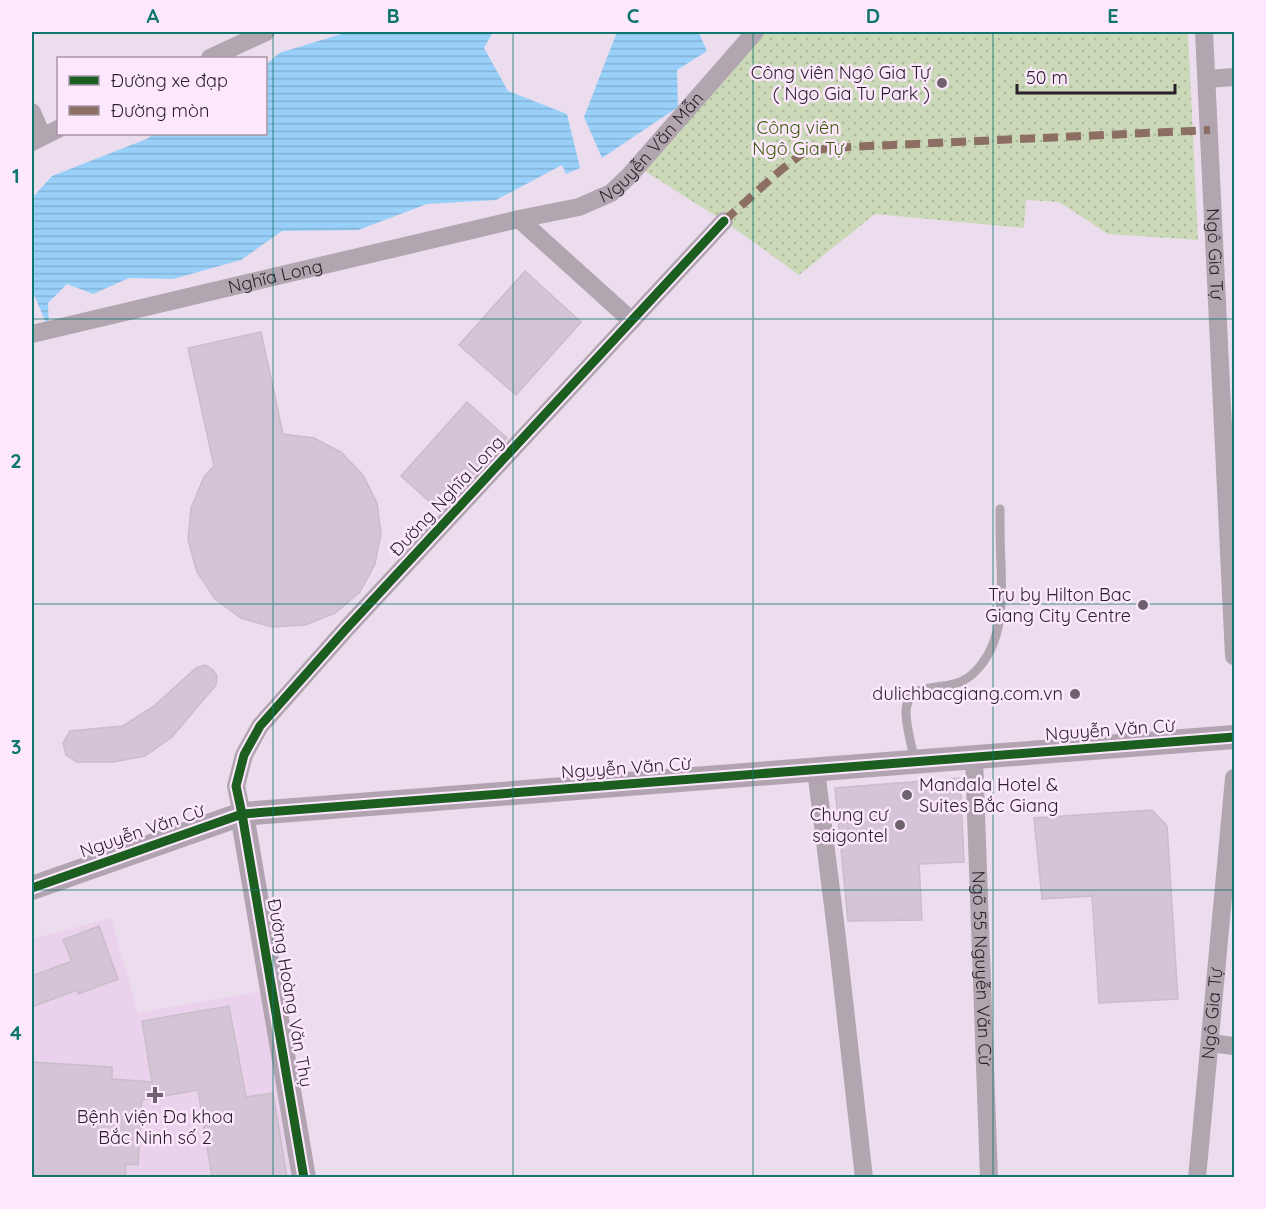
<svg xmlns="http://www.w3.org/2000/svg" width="1266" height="1209" font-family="Quicksand,sans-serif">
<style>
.built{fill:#ead2ec}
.park{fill:url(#park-dots)}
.water{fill:url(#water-rules)}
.building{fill:#d5c4d8;stroke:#c8bdc9;stroke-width:1.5}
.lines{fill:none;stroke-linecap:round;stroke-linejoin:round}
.lane{stroke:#b1a6af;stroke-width:9}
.street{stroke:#b1a6af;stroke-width:18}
.secondary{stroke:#b1a4b0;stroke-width:24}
.quiet{stroke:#8d6e63;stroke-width:8;stroke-dasharray:15 8;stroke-linecap:butt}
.cycleway-casing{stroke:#fce7fd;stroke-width:13}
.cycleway{stroke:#1b5e20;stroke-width:9}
.grid{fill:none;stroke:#0f766e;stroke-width:1.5;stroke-opacity:0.55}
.poi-dot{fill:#6d626e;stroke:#fce7fd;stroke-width:2}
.labels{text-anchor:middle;stroke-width:5;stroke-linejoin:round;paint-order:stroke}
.poi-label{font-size:18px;fill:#281f29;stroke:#fce7fd;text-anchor:end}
.park-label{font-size:18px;fill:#3c5d08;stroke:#fce7fd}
.street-label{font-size:18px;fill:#281f29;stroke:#fce7fd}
.neatline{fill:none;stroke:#0f766e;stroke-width:2}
.grid-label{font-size:20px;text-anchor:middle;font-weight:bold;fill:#0f766e}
</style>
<defs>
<pattern id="park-dots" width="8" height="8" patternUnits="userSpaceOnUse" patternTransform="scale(1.5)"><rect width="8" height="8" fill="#cbd9b8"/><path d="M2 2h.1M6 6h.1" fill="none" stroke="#aeba9e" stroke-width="1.8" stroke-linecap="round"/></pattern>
<pattern id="water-rules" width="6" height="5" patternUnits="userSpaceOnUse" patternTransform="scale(1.5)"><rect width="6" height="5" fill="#98d0f9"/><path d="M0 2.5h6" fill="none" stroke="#83b2d5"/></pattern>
</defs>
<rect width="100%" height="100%" fill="#ecddee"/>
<path class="built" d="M111 918 138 1013 261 991 291 1177 32 1178V939Z"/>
<path class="park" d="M743 32H1188L1198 240 1108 234 1059 202 1026 200 1024 228 875 214 799 275 724 221 638 167 734 47Z"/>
<g class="water">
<path d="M348 32H493L484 48 508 91 567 114 580 168 566 174 562 165 496 200 427 204 358 230 282 231 241 260 173 279 129 278 93 294 67 284 48 303 49 330 32 290V198L52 176 149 138 151 134H266V65L279 53Z"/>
<path d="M617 32H701L699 33 707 51 677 70 678 107 602 158 584 117Z"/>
</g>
<g class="building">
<path d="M525 271 581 322 516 395 459 345Z"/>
<path d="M261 332 283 434 314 438 341 452 363 475 377 503 381 534 375 564 360 592 335 613 305 625 272 627 241 618 215 599 197 572 188 540 191 508 204 477 214 466 188 348Z"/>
<path d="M467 402 507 438 440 511 401 476Z"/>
<path d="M205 665 213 670 217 676 216 685 172 737 145 756 113 762H77L66 755 63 743 70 731 123 726 154 706 196 668Z"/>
<path d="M960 778 964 862 919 864 922 920 848 921 835 788Z"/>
<path d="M1152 810 1167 826 1178 999 1099 1003 1092 896 1042 899 1034 818Z"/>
<path d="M99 926 118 979 78 994 77 990 32 1007V976L72 961 63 940Z"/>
<path d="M229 1006 246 1097 273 1093 287 1178H212L198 1090 142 1100 138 1165 126 1164 125 1178H32V1062L112 1067V1079L152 1082 142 1021Z"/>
</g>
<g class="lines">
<path class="lane" d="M915 762C912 747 906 727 906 712 907 679 945 692 964 680 970 677 977 670 981 665 1004 636 1002 598 1001 564 1000 546 1000 527 1000 509"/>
<g class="street">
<path id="s1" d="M1204 32 1234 656"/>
<path d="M210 58 266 32"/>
<path d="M1207 79 1234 77"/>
<path d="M32 112 42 136"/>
<path d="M32 142 58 129"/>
<path d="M519 219 632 321"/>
<path id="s2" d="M32 334 519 219 579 207 611 193 629 176 755 32"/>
<path id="s3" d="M974 758 989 1178"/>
<path d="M816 770 837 938 864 1178"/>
<path d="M242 814 236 786 244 755 260 726 346 629 724 221"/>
<path d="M1210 1043 1234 1046"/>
<path id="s4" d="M1197 1178 1234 778"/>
</g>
<g class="secondary">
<path d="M242 814 304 1178"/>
<path d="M32 888 242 814 1234 737"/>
</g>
<path class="quiet" d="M724 221 781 170 803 153 829 148 1210 130"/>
<defs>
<g id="cycleway">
<path d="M32 888 242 814 1234 737"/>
<path d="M304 1178 242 814 236 786 244 755 260 726 346 629 724 221"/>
</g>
</defs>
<use href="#cycleway" class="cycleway-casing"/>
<use href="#cycleway" class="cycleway"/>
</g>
<path class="grid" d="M273 32V1178M513 32V1178M753 32V1178M993 32V1178M32 319H1234M32 604H1234M32 890H1234"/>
<g class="poi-dot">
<circle cx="942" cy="83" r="6"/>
<circle cx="1143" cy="605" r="6"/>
<circle cx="1075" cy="694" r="6"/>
<circle cx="907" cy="795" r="6"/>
<circle cx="900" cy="825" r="6"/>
<path d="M152 1086h6v6h6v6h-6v6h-6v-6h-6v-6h6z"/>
</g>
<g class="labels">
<g class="poi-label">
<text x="930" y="79">Công viên Ngô Gia Tự<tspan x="930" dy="21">( Ngo Gia Tu Park )</tspan></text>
<text x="1131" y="601">Tru by Hilton Bac<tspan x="1131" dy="21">Giang City Centre</tspan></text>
<text x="1063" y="700">dulichbacgiang.com.vn</text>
<text x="919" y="791" text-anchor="start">Mandala Hotel &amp;<tspan x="919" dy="21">Suites Bắc Giang</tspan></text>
<text x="888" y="821">Chung cư<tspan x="888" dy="21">saigontel</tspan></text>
<text x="155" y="1123" text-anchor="middle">Bệnh viện Đa khoa<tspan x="155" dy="21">Bắc Ninh số 2</tspan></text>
</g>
<g class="park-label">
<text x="798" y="134">Công viên<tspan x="798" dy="21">Ngô Gia Tự</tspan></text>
</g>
<g class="street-label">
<text dy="6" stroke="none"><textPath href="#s2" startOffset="657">Nguyễn Văn Mẫn</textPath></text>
<text dy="6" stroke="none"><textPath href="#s1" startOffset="222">Ngô Gia Tự</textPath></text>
<text dy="6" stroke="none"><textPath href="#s2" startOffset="250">Nghĩa Long</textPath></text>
<text transform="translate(447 496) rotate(-47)" y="6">Đường Nghĩa Long</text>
<text transform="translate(1110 730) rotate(-4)" y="6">Nguyễn Văn Cừ</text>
<text transform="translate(626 768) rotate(-4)" y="6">Nguyễn Văn Cừ</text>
<text transform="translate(142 831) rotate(-19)" y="6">Nguyễn Văn Cừ</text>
<text dy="6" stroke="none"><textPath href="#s3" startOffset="210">Ngõ 55 Nguyễn Văn Cừ</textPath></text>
<text transform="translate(290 993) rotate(80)" y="6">Đường Hoàng Văn Thụ</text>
<text dy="6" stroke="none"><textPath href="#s4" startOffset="165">Ngô Gia Tự</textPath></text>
</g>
</g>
<rect width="1266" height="1209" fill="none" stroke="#fce7fd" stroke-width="66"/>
<rect x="57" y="57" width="210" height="78" fill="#fce7fd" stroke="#a797a8" stroke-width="1.5"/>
<rect x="69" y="76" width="30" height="9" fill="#1b5e20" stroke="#a797a8" stroke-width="1.5"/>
<text x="111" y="87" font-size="18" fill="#281f29">Đường xe đạp</text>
<rect x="69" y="106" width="30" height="9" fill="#8d6e63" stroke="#a797a8" stroke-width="1.5"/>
<text x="111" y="117" font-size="18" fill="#281f29">Đường mòn</text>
<path d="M1017 84v9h158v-9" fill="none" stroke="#281f29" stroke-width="3"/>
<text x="1026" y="84" font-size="18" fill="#281f29" stroke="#fce7fd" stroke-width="4.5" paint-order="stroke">50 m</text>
<rect x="33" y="33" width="1200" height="1143" class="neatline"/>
<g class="grid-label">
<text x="153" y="23">A</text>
<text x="393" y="23">B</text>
<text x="633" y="23">C</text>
<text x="873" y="23">D</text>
<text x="1113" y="23">E</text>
<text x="16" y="183">1</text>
<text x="16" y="468">2</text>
<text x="16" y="754">3</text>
<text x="16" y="1040">4</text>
</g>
</svg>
